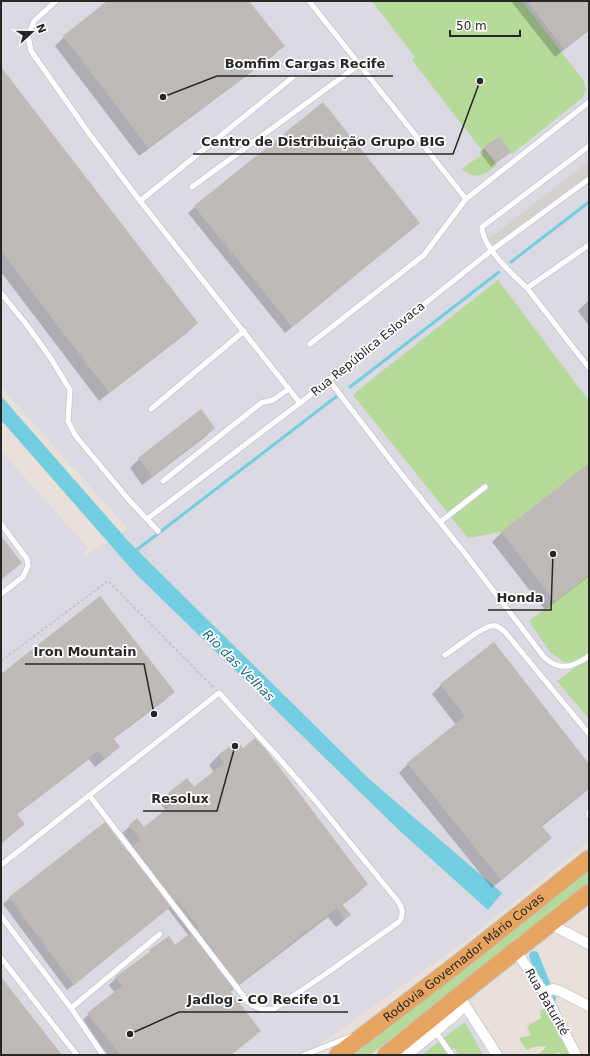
<svg xmlns="http://www.w3.org/2000/svg" width="590" height="1056" font-family="'DejaVu Sans',sans-serif">
<style>
.industrial{fill:#dbd9e1}
.green{fill:#b5da9a}
.plaza{fill:#d5d0cb}
.water{fill:#74cee1}
.shadow{fill:#0003}
.lines{fill:none;stroke-linecap:round;stroke-linejoin:round}
.stream{stroke:#74cee1;stroke-width:3}
.canal{stroke:#74cee1;stroke-width:10}
.building{fill:#c0bab6}
.service-casing{stroke:#c7ccd7;stroke-width:7}
.minor-casing{stroke:#c7ccd7;stroke-width:12}
.trunk-casing{stroke:#c2c2c2;stroke-width:19}
.path{stroke:#c2c2c2;stroke-width:1.5;stroke-dasharray:3 2;stroke-linecap:butt}
.service{stroke:#fff;stroke-width:5}
.minor{stroke:#fff;stroke-width:10}
.trunk{stroke:#e8a561;stroke-width:17}
.labels{text-anchor:middle;stroke-width:3.5;stroke-linejoin:round;paint-order:stroke}
.street-label{font-size:12px;fill:#262626;stroke:#fff}
.water-label{font-size:13px;font-style:italic;fill:#196b88;stroke:#fff}
.leader{fill:none;stroke:#262626;stroke-width:1.5}
.callout-dot{fill:#262626;stroke:#fff;stroke-width:1.5}
.callout-label{font-size:13px;text-anchor:middle;font-weight:bold;fill:#262626;stroke:#fff;stroke-width:3.5;stroke-linejoin:round;paint-order:stroke}
</style>
<rect width="100%" height="100%" fill="#e8e0d9"/>
<g class="industrial">
<path d="M1 1H589V841L468 939 305 1055H1V451L88 548 83 553 85 556 128 529 1 387Z"/>
<path d="M467 1015 483 1039 491 1055H417Z"/>
</g>
<g class="green">
<path d="M372 1H522L583 80 586 90 582 98 512 154 498 136 484 148 497 165C483 176 477 180 462 169L484 153 412 60 415 57Z"/>
<path d="M498 280 589 401V463L501 532 468 538 353 395 376 376Z"/>
<path d="M589 575V719L557 681 582 662H564L550 652 529 621Z"/>
<path d="M589 868V885L468 978 370 1055H349Z"/>
<path d="M548 1007 561 1038 571 1055H560L559 1052 552 1055H538L547 1046 534 1047 527 1050 522 1044 519 1038 531 1035 527 1026 541 1018 540 1011Z"/>
<path d="M465 1022 483 1055H459L454 1048 445 1055H422L454 1030Z"/>
</g>
<path class="plaza" d="M589 161V177L498 245 486 241Z"/>
<path class="water" d="M1 396 129 542 368 778 502 893 488 910 400 831 135 573 1 420Z"/>
<g class="shadow">
<path d="M109 1H248L283 46 274 55 139 156 55 46 64 37Z"/>
<path d="M511 1H589V30L555 57Z"/>
<path d="M1 68 197 323 188 332 99 401 1 272Z"/>
<path d="M498 137 510 152 491 167 480 152Z"/>
<path d="M195 207 419 223 285 333 188 213Z"/>
<path d="M589 300V326L578 311Z"/>
<path d="M214 428 205 437 142 485 130 468 139 459Z"/>
<path d="M589 464V576L545 610 492 542 501 533Z"/>
<path d="M1 538 21 563 1 580Z"/>
<path d="M1 675 173 692 164 701 113 739 119 746 110 755 95 767 89 759 16 815 24 824 1 844Z"/>
<path d="M441 685 589 765V789L541 827 550 838 541 847 492 888 399 773 408 764 456 725 432 694Z"/>
<path d="M236 742 367 884 358 893 342 905 349 915 340 924 336 927 328 917 230 992 260 1031 231 1055H108L81 1021 115 993 109 985 116 978 169 937 175 946 189 936 168 909 166 910 67 990 3 904 10 898 127 852 131 848 120 835 137 820 144 828 166 811 160 803 169 794 193 788 214 772 209 765 218 756Z"/>
</g>
<g class="lines">
<g class="stream">
<path d="M511 262 589 202"/>
<path d="M350 387 499 272"/>
<path d="M134 552 337 396"/>
</g>
<path class="canal" d="M534 956 551 999"/>
</g>
<g class="building">
<path d="M107 1H249L285 46 148 148 63 36Z"/>
<path d="M527 1H589V29L564 49Z"/>
<path d="M1 67 198 323 109 393 1 251Z"/>
<path d="M323 102 420 223 292 327 194 206Z"/>
<path d="M499 136 511 152 496 163 484 147Z"/>
<path d="M201 409 215 428 152 476 138 458Z"/>
<path d="M589 463V575L555 602 501 532Z"/>
<path d="M1 536 22 563 1 579Z"/>
<path d="M100 596 175 692 113 738 120 747 104 759 98 751 17 814 25 824 1 843V674Z"/>
<path d="M494 642 589 764V788L541 825 552 838 501 880 407 763 465 716 440 684Z"/>
<path d="M255 738 268 752 368 884 342 904 351 915 345 919 337 908 239 984 197 928 198 927 178 901 176 902 133 845 140 840 129 825 137 818 144 827 175 802 168 793 187 778 194 787 224 763 218 755 237 741 243 748Z"/>
<path d="M105 822 170 907 74 985 9 897Z"/>
<path d="M190 933 233 989 230 991 261 1031 231 1055H120L87 1013 122 986 115 977 150 952 149 950 169 936 175 945Z"/>
<path d="M1 977 62 1055H1Z"/>
</g>
<g class="lines">
<defs>
<g id="service">
<path d="M56 1 34 21 28 36 31 51 88 132 140 201"/>
<path d="M309 1 466 199"/>
<path d="M293 77 140 201 300 403"/>
<path d="M589 146 482 227C482 247 513 275 527 288L589 245"/>
<path d="M192 187 360 64"/>
<path d="M527 288 589 368"/>
<path d="M1 293 26 324 50 357 70 390 68 421 75 435 128 499 158 531"/>
<path d="M310 344 424 255 466 199 589 102"/>
<path d="M328 379 402 475 463 551 544 657C560 672 573 667 589 656"/>
<path d="M151 409 244 331"/>
<path d="M163 481 261 403 273 400 289 389"/>
<path d="M147 519 300 403 492 250 589 179"/>
<path d="M440 522 485 487"/>
<path d="M1 524 27 559 28 566 23 577 1 594"/>
<path d="M445 655C455 649 481 627 491 626 497 625 500 628 505 632L589 734"/>
<path d="M589 812V816"/>
<path d="M1 865 219 693 276 755 316 801 396 899C402 907 404 911 400 921L327 973 274 1009C263 1010 257 1009 248 1002L89 795"/>
<path d="M1 916 71 1008 103 1055"/>
<path d="M1 958 77 1055"/>
<path d="M71 1008 160 934"/>
<path d="M435 1031 452 1055"/>
<path d="M304 1055 352 1036"/>
</g>
<g id="minor">
<path d="M550 924 589 944"/>
<path d="M516 951 544 993 576 1055"/>
<path d="M544 993 553 989 560 991 589 1006"/>
<path d="M461 999 497 1055"/>
<path d="M407 1055 454 1016 465 1005"/>
</g>
<g id="trunk">
<path id="s1" d="M338 1055 456 965 589 859"/>
<path d="M386 1055 481 978 589 893"/>
</g>
</defs>
<use href="#service" class="service-casing"/>
<use href="#minor" class="minor-casing"/>
<use href="#trunk" class="trunk-casing"/>
<path class="path" d="M1 661 108 581 214 688"/>
<use href="#service" class="service"/>
<use href="#minor" class="minor"/>
<use href="#trunk" class="trunk"/>
</g>
<g class="labels">
<g class="street-label">
<text transform="translate(368 349) rotate(-39)" y="4">Rua República Eslovaca</text>
<text dy="4" stroke="none"><textPath href="#s1" startOffset="159">Rodovia Governador Mário Covas</textPath></text>
<text transform="translate(547 1002) rotate(60)" y="4">Rua Baturité</text>
</g>
<g class="water-label">
<text transform="translate(239 665) rotate(45)" y="5">Rio das Velhas</text>
</g>
</g>
<path class="leader" d="M163 97L217 76H393M480 81L453 154H193M553 554L551 610H488M154 714L144 664H25M235 746L217 811H143M130 1034L179 1012H348"/>
<g class="callout-dot">
<circle cx="163" cy="97" r="4"/>
<circle cx="480" cy="81" r="4"/>
<circle cx="553" cy="554" r="4"/>
<circle cx="154" cy="714" r="4"/>
<circle cx="235" cy="746" r="4"/>
<circle cx="130" cy="1034" r="4"/>
</g>
<g class="callout-label">
<text x="305" y="68">Bomfim Cargas Recife</text>
<text x="323" y="146">Centro de Distribuição Grupo BIG</text>
<text x="520" y="602">Honda</text>
<text x="85" y="656">Iron Mountain</text>
<text x="180" y="803">Resolux</text>
<text x="264" y="1004">Jadlog - CO Recife 01</text>
</g>
<rect width="590" height="1056" fill="none" stroke="#262626" stroke-width="4"/>
<g transform="translate(32 32) rotate(69)" stroke="#ffffff" stroke-width="3" paint-order="stroke">
<path d="M0-3L7 15L0 10L-7 15Z" fill="#262626"/>
<text y="-6" font-size="11" font-weight="bold" text-anchor="middle" fill="#262626">N</text>
</g>
<path d="M450 30v6h70v-6" fill="none" stroke="#262626" stroke-width="2"/>
<text x="456" y="30" font-size="12" fill="#262626" stroke="#ffffff" stroke-width="3" paint-order="stroke">50 m</text>
</svg>
